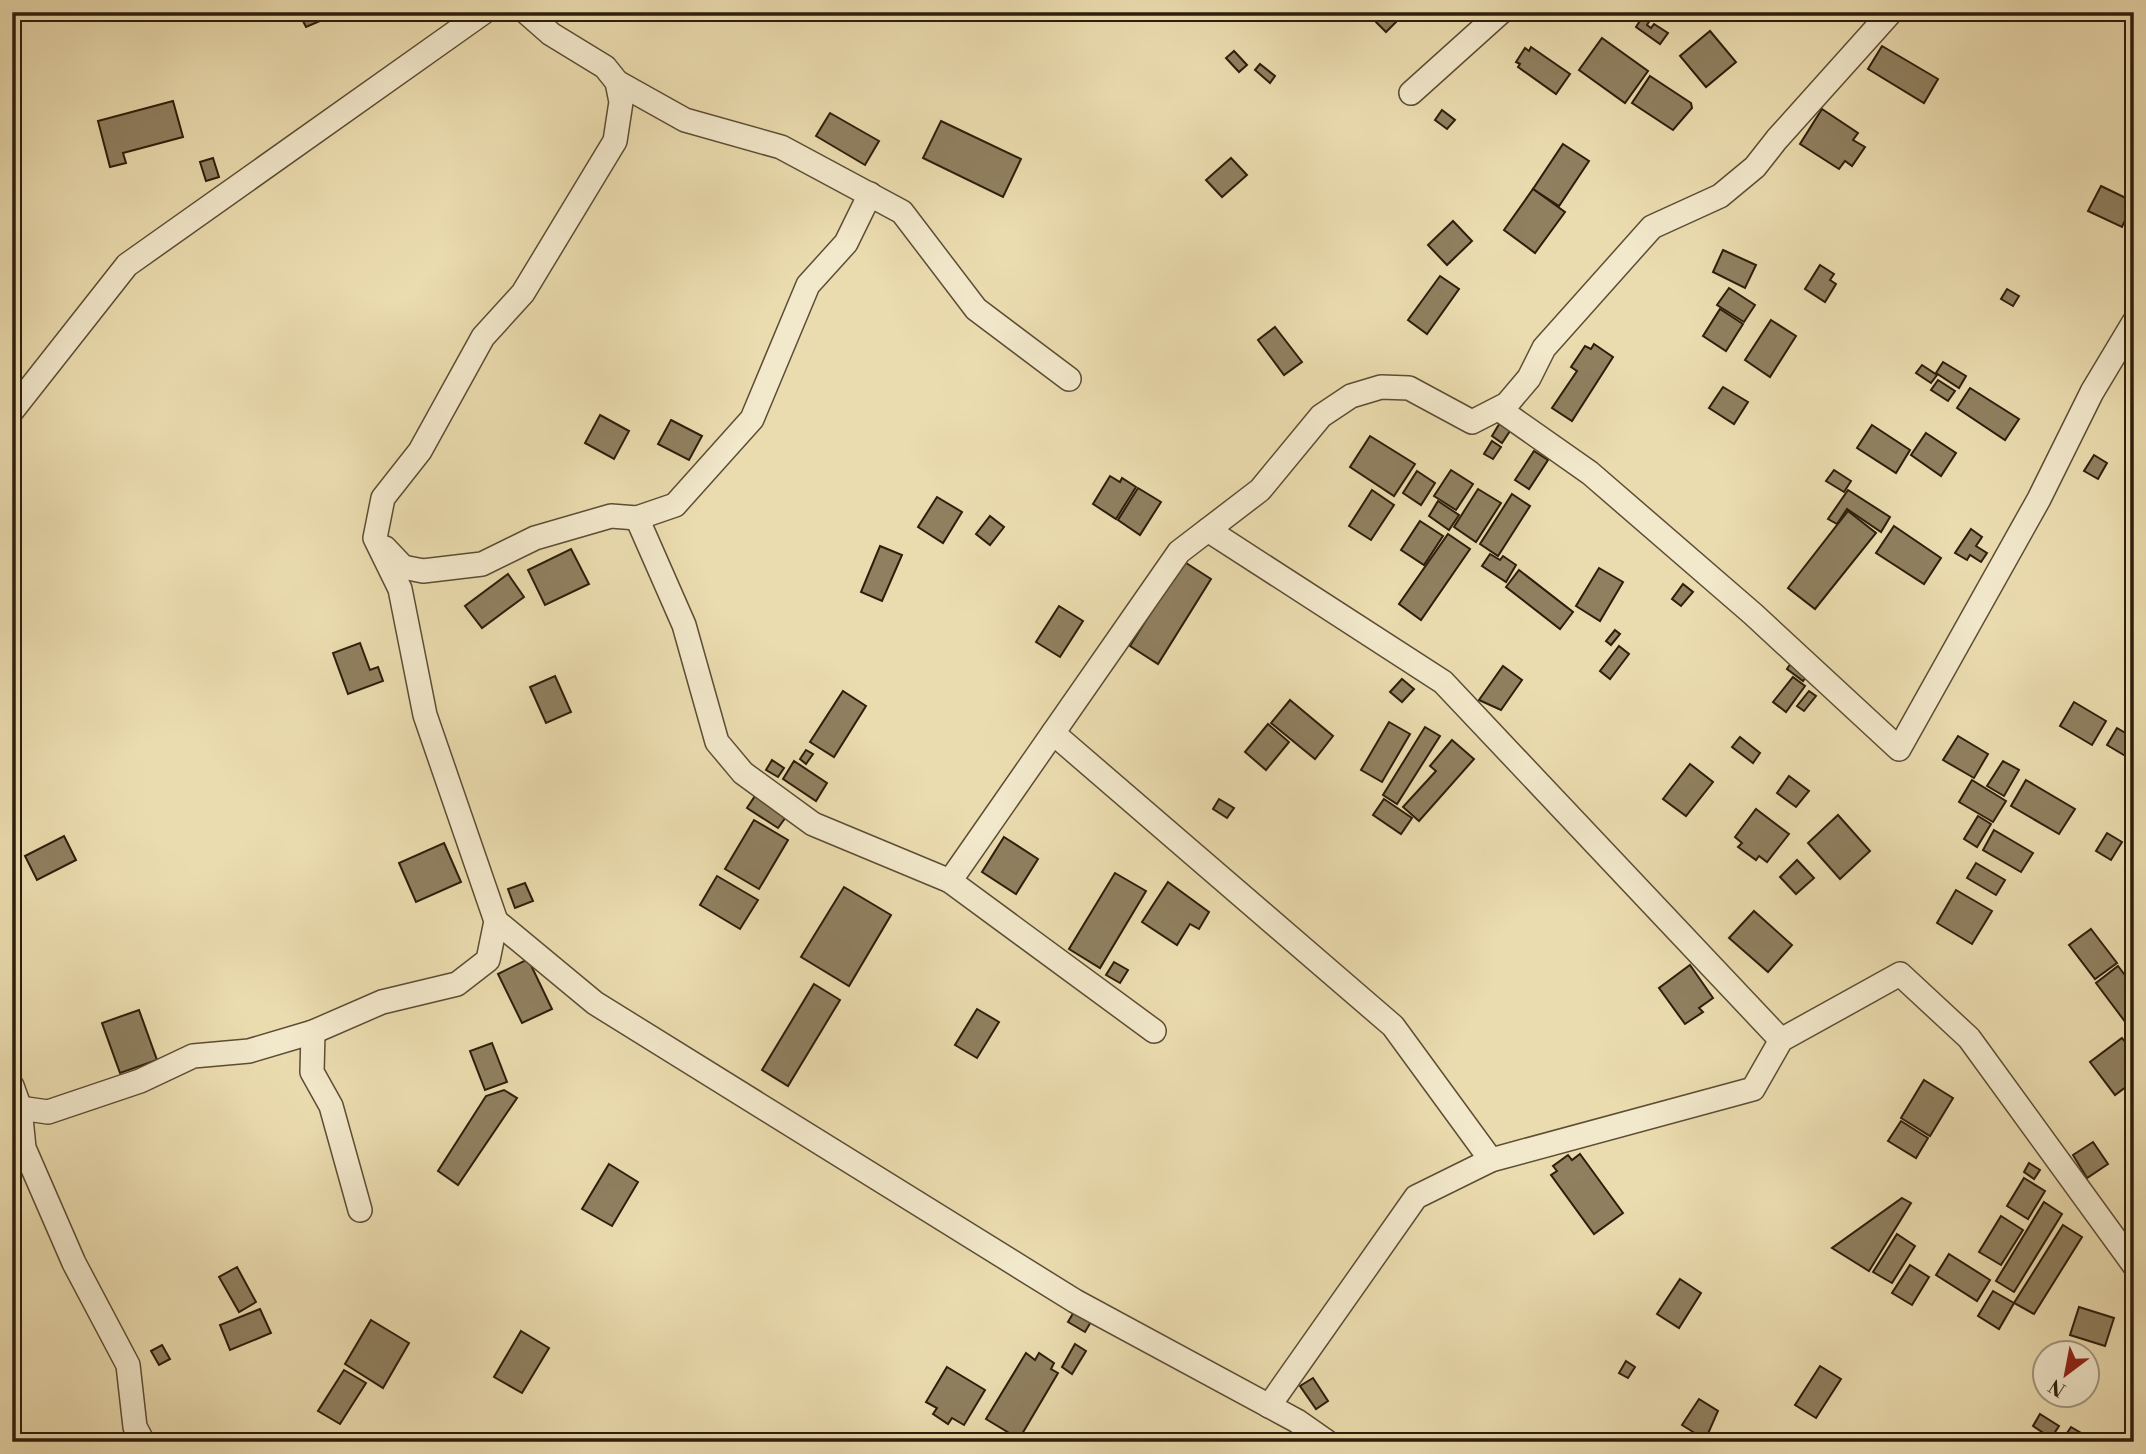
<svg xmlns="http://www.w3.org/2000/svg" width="2146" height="1454" font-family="'Libre Bodoni',serif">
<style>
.building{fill:#908060;stroke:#2d1d0b;stroke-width:2}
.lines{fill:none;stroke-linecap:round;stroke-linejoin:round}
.street-casing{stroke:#5c4d34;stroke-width:26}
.street{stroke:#f2e8cb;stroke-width:23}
</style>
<rect width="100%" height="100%" fill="#ebdcaf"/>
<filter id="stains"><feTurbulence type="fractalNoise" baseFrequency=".00286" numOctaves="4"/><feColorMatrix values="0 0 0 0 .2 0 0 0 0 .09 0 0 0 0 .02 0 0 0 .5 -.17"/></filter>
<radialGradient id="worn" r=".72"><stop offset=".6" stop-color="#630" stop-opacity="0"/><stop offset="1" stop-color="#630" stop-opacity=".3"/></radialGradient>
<g class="building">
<path d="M308 12H324L327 18 306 27 301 17Z"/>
<path d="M1366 12H1398L1402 16 1386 32Z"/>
<path d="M1643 16 1650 20 1647 25 1651 28 1654 24 1668 33 1660 44 1636 27Z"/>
<path d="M1710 31 1736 62 1706 87 1680 56Z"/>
<path d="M1602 38 1648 71 1625 103 1579 70Z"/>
<path d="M1882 46 1938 79 1924 103 1868 69Z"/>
<path d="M1531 47 1570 74 1556 94 1518 67 1520 64 1516 62 1525 48 1529 51Z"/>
<path d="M1234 51 1247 65 1239 72 1226 58Z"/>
<path d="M1260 64 1275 76 1270 83 1255 70Z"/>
<path d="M1650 76 1691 103 1692 108 1673 130 1632 103Z"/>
<path d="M173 101 183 137 123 153 126 163 110 167 98 121Z"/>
<path d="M1822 109 1858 133 1853 140 1865 147 1852 166 1845 161 1839 169 1800 144Z"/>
<path d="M1442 110 1455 120 1447 129 1435 120Z"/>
<path d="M830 113 879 141 865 165 816 136Z"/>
<path d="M941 121 1021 159 1003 197 923 158Z"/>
<path d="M1563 144 1589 161 1559 206 1533 189Z"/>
<path d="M213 158 219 177 206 181 200 162Z"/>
<path d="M1231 158 1247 175 1222 197 1206 180Z"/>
<path d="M2101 186 2134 202V214L2132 218 2127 216 2122 227 2088 211Z"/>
<path d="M1533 189 1565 212 1535 253 1504 230Z"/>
<path d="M1453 221 1472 241 1447 265 1428 245Z"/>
<path d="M1723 250 1756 265 1745 288 1713 272Z"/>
<path d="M1820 265 1834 274 1830 280 1836 284 1825 302 1805 289Z"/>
<path d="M1440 276 1459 289 1427 334 1408 320Z"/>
<path d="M1729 288 1755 305 1744 322 1717 305Z"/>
<path d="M2007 289 2019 296 2013 306 2001 299Z"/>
<path d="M1720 309 1743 324 1726 351 1703 336Z"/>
<path d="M1771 320 1796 336 1770 377 1745 360Z"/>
<path d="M1275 327 1302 362 1284 375 1258 340Z"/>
<path d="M1594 344 1613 357 1572 421 1552 408 1577 371 1571 367 1585 346 1591 349Z"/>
<path d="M1943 362 1966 376 1959 388 1936 373Z"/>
<path d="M1922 365 1937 375 1931 383 1916 373Z"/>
<path d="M1938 380 1955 391 1948 401 1931 390Z"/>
<path d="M1723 387 1748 402 1734 424 1709 408Z"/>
<path d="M1970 388 2019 419 2005 440 1957 408Z"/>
<path d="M600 415 629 431 614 459 585 443Z"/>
<path d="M671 420 702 436 689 460 658 444Z"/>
<path d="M1501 421 1512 428 1502 443 1492 436Z"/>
<path d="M1872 425 1910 450 1896 473 1857 448Z"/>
<path d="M1926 433 1956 453 1941 476 1911 455Z"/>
<path d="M1370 436 1415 464 1394 496 1350 467Z"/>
<path d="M1492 441 1501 447 1493 459 1484 454Z"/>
<path d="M1534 451 1548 460 1529 489 1515 480Z"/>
<path d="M2094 455 2107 463 2098 479 2084 471Z"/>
<path d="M1451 470 1473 484 1456 510 1434 496Z"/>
<path d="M1834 470 1851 481 1844 492 1826 481Z"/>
<path d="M1417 471 1435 483 1421 505 1403 493Z"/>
<path d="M1110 476 1120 482 1122 478 1136 487 1116 519 1093 504Z"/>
<path d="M1138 488 1161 502 1140 535 1118 520Z"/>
<path d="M1478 489 1501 503 1476 542 1454 527Z"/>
<path d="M1372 490 1394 505 1371 540 1349 526Z"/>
<path d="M1848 490 1890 517 1881 532 1847 509 1837 524 1828 519Z"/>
<path d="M1512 494 1530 506 1498 556 1480 544Z"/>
<path d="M937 497 962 512 943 543 918 527Z"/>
<path d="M1438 501 1459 515 1449 530 1429 516Z"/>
<path d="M1848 511 1876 533 1815 609 1788 588Z"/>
<path d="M990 516 1004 527 990 545 976 534Z"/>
<path d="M1420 521 1443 536 1424 565 1401 550Z"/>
<path d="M1894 526 1941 558 1924 584 1876 553Z"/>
<path d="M1971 529 1982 537 1976 546 1987 553 1981 562 1970 555 1967 560 1955 553Z"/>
<path d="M1448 534 1470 549 1421 620 1399 604Z"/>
<path d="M880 546 902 555 882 601 861 592Z"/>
<path d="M571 549 589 584 545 605 528 570Z"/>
<path d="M1490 554 1500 560 1503 556 1516 565 1506 582 1482 566Z"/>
<path d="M1183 561 1211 579 1158 664 1130 646Z"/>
<path d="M1599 568 1623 582 1600 621 1576 606Z"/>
<path d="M1519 570 1573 612 1560 629 1506 587Z"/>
<path d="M508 574 524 597 482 628 465 606Z"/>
<path d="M1683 584 1693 592 1681 606 1672 599Z"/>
<path d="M1059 606 1083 621 1060 657 1036 642Z"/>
<path d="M1615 630 1620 634 1611 645 1606 641Z"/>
<path d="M360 643 370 670 378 667 383 681 348 694 333 653Z"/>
<path d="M1619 646 1629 654 1610 679 1600 671Z"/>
<path d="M1793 660 1809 673 1803 681 1787 669Z"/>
<path d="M1503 666 1522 680 1501 710 1479 700Z"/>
<path d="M555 676 571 712 546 723 530 687Z"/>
<path d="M1793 677 1805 686 1786 712 1773 702Z"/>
<path d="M1402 679 1414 689 1402 702 1390 692Z"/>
<path d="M843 691 866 706 834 757 810 742Z"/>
<path d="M1809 691 1816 696 1804 711 1797 706Z"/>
<path d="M1290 700 1333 736 1315 759 1271 723Z"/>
<path d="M2074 702 2106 721 2092 745 2060 726Z"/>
<path d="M1389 722 1410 734 1382 782 1361 770Z"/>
<path d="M1268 724 1289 742 1266 770 1245 752Z"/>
<path d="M1425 727 1440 736 1397 804 1383 795Z"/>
<path d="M2117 728 2134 738V761L2107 745Z"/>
<path d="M1958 736 1988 754 1974 778 1943 760Z"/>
<path d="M1740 737 1760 753 1753 763 1732 747Z"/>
<path d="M1452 740 1474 759 1419 821 1403 807 1436 771 1430 766Z"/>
<path d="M806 750 813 754 806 764 800 759Z"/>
<path d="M772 760 784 768 778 777 766 770Z"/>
<path d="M794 761 827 783 816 801 783 779Z"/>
<path d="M2003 761 2019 770 2004 796 1987 786Z"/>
<path d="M1690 764 1713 782 1686 816 1663 799Z"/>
<path d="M1789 776 1809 791 1796 807 1777 793Z"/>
<path d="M1972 780 2006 801 1993 822 1959 802Z"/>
<path d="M2026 780 2075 809 2059 834 2011 806Z"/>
<path d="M755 796 786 817 778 828 747 808Z"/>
<path d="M1219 799 1234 808 1227 818 1213 809Z"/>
<path d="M1384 799 1412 818 1401 834 1373 815Z"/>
<path d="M1756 809 1789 834 1767 862 1759 856 1756 860 1738 847 1742 843 1735 837Z"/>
<path d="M1838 815 1870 851 1840 879 1808 843Z"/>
<path d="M1978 816 1991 824 1977 847 1964 839Z"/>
<path d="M754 820 788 840 759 889 725 869Z"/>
<path d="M1994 830 2033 853 2021 872 1983 850Z"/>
<path d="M2107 833 2122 842 2111 860 2096 851Z"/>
<path d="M64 836 76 860 37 880 25 856Z"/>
<path d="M1004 837 1038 859 1016 894 982 872Z"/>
<path d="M444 843 461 882 416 902 399 863Z"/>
<path d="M1797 860 1814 878 1796 894 1780 877Z"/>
<path d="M1976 863 2005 880 1996 895 1967 878Z"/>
<path d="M1115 873 1146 891 1100 968 1069 949Z"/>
<path d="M717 876 758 900 740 929 700 905Z"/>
<path d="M1168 882 1209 912 1199 929 1190 924 1177 945 1142 922Z"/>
<path d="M525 883 533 901 515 908 508 889Z"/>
<path d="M844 887 891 915 849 986 801 957Z"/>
<path d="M1956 890 1992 911 1972 944 1937 923Z"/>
<path d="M1754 911 1792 945 1768 972 1729 938Z"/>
<path d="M2091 929 2117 963 2095 979 2069 945Z"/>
<path d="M528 959 552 1009 522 1023 498 974Z"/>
<path d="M1114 962 1128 970 1120 983 1106 975Z"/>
<path d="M1690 965 1713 998 1699 1008 1703 1012 1685 1024 1659 988Z"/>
<path d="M2118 966 2134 987V1024L2129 1027 2096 983Z"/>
<path d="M814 984 840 1000 788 1086 762 1070Z"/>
<path d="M977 1009 999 1022 977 1058 955 1045Z"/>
<path d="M139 1010 157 1060 120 1073 102 1023Z"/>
<path d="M2122 1038 2134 1053V1081L2115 1095 2090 1062Z"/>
<path d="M492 1043 507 1082 485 1090 470 1051Z"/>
<path d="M1924 1080 1953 1098 1930 1136 1901 1118Z"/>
<path d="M504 1090 517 1098 458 1185 438 1171 486 1096Z"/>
<path d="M1901 1121 1928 1138 1916 1158 1888 1141Z"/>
<path d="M2093 1142 2108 1164 2087 1178 2073 1155Z"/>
<path d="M1580 1154 1623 1213 1594 1234 1551 1175 1557 1171 1553 1166 1568 1155 1572 1160Z"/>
<path d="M2029 1163 2040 1170 2034 1179 2024 1172Z"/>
<path d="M609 1164 638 1182 612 1226 582 1209Z"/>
<path d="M2024 1178 2045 1191 2028 1219 2007 1206Z"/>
<path d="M1902 1198 1911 1203 1869 1271 1832 1248Z"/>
<path d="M2044 1202 2062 1214 2014 1292 1996 1281Z"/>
<path d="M2001 1216 2023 1230 2001 1265 1979 1252Z"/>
<path d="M2063 1225 2082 1237 2034 1314 2014 1303Z"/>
<path d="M1897 1234 1915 1246 1892 1283 1873 1272Z"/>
<path d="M1949 1254 1990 1280 1977 1301 1936 1275Z"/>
<path d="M1910 1265 1929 1277 1912 1305 1892 1293Z"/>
<path d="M237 1267 256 1302 239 1312 219 1277Z"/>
<path d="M1680 1279 1701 1293 1679 1328 1657 1314Z"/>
<path d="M1993 1291 2014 1303 1999 1329 1978 1316Z"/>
<path d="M2079 1307 2114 1318 2105 1346 2070 1335Z"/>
<path d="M260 1309 271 1333 230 1350 220 1325Z"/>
<path d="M1075 1310 1092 1320 1085 1332 1068 1322Z"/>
<path d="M371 1320 409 1343 383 1388 345 1364Z"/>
<path d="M521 1331 549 1348 522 1393 494 1377Z"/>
<path d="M1075 1344 1086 1351 1072 1374 1062 1367Z"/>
<path d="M162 1345 170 1359 159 1365 151 1351Z"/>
<path d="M1026 1353 1035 1360 1039 1353 1054 1363 1051 1369 1058 1373 1019 1439 986 1419Z"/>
<path d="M1626 1361 1635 1367 1628 1378 1619 1373Z"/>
<path d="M1820 1366 1841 1379 1816 1418 1795 1405Z"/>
<path d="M947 1367 985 1390 964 1425 952 1418 948 1424 933 1414 937 1408 926 1402Z"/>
<path d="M344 1370 366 1383 340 1424 318 1411Z"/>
<path d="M1313 1378 1328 1401 1316 1409 1300 1386Z"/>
<path d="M1699 1399 1718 1411 1707 1436 1703 1434 1701 1437 1682 1425Z"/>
<path d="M2040 1414 2059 1426 2051 1438 2033 1426Z"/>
<path d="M2071 1427 2093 1440 2092 1442H2061Z"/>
</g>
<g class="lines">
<defs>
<g id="street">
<path d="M617 82 685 120 781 147 902 212 976 309 1069 379"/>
<path d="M1411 93 1501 12"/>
<path d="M1499 409 1590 473 1753 614 1899 749 2039 499 2092 392 2134 322"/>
<path d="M12 411 127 265 484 12"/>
<path d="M637 518 675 505 752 419 808 285 846 243 870 194"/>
<path d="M1208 530 1443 682 1781 1040"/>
<path d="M385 548 403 567 423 571 482 564 535 538 611 516 637 518 684 625 717 742 743 773 813 824 950 881 1154 1031"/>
<path d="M1053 733 1393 1026 1491 1160"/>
<path d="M950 881 1179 552 1260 490 1321 416 1351 396 1381 387 1409 388 1472 422 1507 404 1529 378 1544 348 1652 227 1720 196 1755 167 1777 139 1891 12"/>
<path d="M496 921 595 1003 1075 1301 1297 1421 1327 1442"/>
<path d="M313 1032 312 1072 331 1106 360 1210"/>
<path d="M12 1086 20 1108 24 1148 74 1263 128 1365 135 1427 143 1442"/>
<path d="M20 1108 48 1112 140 1081 193 1056 249 1051 313 1032 382 1002 457 984 488 960 496 921 425 715 400 589 375 538 383 498 420 451 483 337 523 293 615 141 621 102 617 82 605 67 551 34 526 12"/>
<path d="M1269 1406 1416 1197 1491 1160 1753 1089 1781 1040 1900 974 1969 1038 2134 1265"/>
</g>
</defs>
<use href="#street" class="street-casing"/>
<use href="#street" class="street"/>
</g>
<rect width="2146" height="1454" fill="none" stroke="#ebdcaf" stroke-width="42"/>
<rect x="14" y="14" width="2118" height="1426" fill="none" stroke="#2d1d0b" stroke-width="3.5"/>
<rect x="21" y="21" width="2104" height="1412" fill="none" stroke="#2d1d0b" stroke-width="2"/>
<g transform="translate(2066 1374) rotate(212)"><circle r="33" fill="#f2e8cb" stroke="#a3977e" stroke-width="2"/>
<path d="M0-5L12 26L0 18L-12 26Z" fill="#8f2418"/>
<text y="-10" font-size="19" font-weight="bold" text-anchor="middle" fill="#2d1d0b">N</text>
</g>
<rect width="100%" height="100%" filter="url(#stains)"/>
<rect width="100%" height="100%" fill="url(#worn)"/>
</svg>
